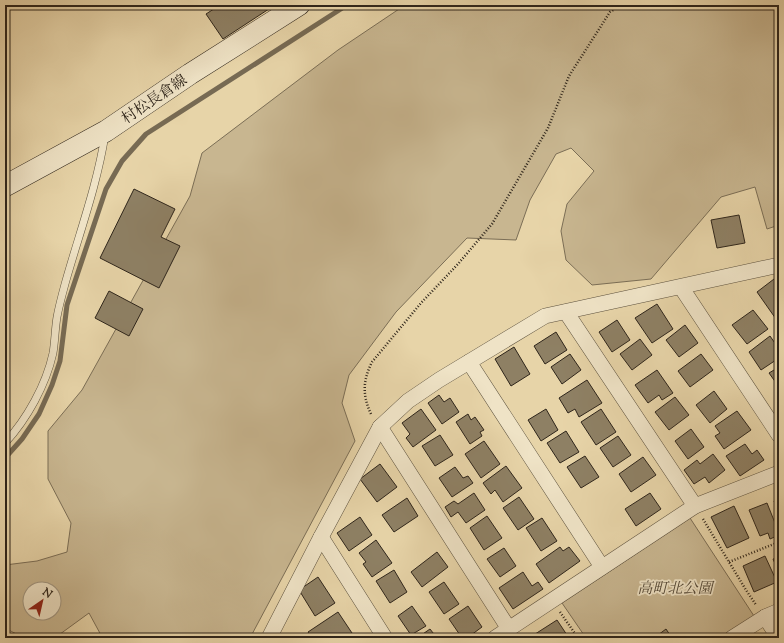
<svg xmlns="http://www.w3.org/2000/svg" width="784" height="643" font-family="'Sorts Mill Goudy','Noto Serif JP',serif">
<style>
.green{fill:#c8b690;stroke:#7b6e56;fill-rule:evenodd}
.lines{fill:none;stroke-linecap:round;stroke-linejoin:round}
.stream{stroke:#776a53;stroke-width:5}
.building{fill:#8e8064;stroke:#2e251b}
.service-casing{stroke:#5c513e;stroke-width:8}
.minor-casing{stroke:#5c513e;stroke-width:16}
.secondary-casing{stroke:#2e251b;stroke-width:22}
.path{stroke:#2e251b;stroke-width:2.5;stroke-dasharray:1 2;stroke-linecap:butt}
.service{stroke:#efe3c6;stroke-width:7}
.minor{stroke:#efe3c6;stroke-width:15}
.secondary{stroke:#efe3c6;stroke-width:21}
.labels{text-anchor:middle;stroke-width:3.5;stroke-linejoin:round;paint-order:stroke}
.street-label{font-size:15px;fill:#2e251b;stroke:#efe3c6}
.park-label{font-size:15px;font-style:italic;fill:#544938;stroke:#efe3c6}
</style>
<rect width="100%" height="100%" fill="#e7d4a8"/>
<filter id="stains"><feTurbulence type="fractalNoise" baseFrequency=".005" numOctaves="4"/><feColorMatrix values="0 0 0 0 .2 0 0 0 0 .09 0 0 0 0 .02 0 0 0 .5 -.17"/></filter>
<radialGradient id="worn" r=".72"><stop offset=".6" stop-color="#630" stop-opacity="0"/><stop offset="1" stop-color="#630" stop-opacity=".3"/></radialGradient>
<g class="green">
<path d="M405 5H779V225L767 229 755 187 721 197 651 279 592 285 566 260 561 231 567 204 594 171 571 148 556 154 530 200 516 240 467 238 396 312 349 375 342 403 355 441 250 638H101L102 637 89 613 56 637 24 638 5 628V565L37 561 67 552 71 523 48 479V431L82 390 190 196 202 153 338 50ZM30 589H54V613H30Z"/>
<path d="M690 518 754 616 719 638H586L562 603Z"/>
</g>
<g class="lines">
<path class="stream" d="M5 458 22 439 39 414 52 385 60 361 67 305 106 189 122 161 146 134 347 5"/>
</g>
<g class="building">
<path d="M220 5H275L223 39 206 14Z"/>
<path d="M134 189 175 209 161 237 180 246 159 288 100 258Z"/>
<path d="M739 215 745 243 717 248 711 220Z"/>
<path d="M774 279 779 286V317L776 319 757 292Z"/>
<path d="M109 291 143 309 129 336 95 318Z"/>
<path d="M657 304 673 329 652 343 635 318Z"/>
<path d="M753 310 768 329 747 344 732 325Z"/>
<path d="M617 320 630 340 612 352 599 332Z"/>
<path d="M685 325 698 343 679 357 666 340Z"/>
<path d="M556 332 567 350 545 364 534 346Z"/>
<path d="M770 336 779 349V358L761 370 749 352Z"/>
<path d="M640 339 652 355 632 370 620 354Z"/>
<path d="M514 347 530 374 511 386 495 359Z"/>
<path d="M570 354 581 370 562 384 551 367Z"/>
<path d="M701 354 713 370 690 387 678 371Z"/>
<path d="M779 367V387L769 373Z"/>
<path d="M657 370 673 393 662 400 659 395 648 403 635 385Z"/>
<path d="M587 380 602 403 579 417 575 409 568 413 559 398Z"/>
<path d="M714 391 727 409 710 423 696 405Z"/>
<path d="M439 395 444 402 450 398 459 412 442 424 428 403Z"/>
<path d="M675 397 689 415 669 430 655 412Z"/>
<path d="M421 409 436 430 413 447 406 438 410 434 402 423Z"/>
<path d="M546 409 558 430 541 441 528 420Z"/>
<path d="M601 409 616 432 596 445 581 422Z"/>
<path d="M737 411 751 430 724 449 715 436 720 433 715 426Z"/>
<path d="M468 414 471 420 475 417 484 430 480 432 482 436 470 444 456 422Z"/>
<path d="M691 429 704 447 688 459 675 441Z"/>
<path d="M566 431 579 452 560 463 547 443Z"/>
<path d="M440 435 453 455 435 466 422 446Z"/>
<path d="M618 436 631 455 613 467 600 448Z"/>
<path d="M484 441 500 464 481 478 465 454Z"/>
<path d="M745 444 752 454 757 450 764 460 740 476 726 456Z"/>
<path d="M713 454 725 470 709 483 705 477 694 484 684 470 697 460 700 464Z"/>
<path d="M585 456 599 477 581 488 567 467Z"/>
<path d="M643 457 656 475 631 492 619 474Z"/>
<path d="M380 464 397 487 377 502 360 479Z"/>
<path d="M506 466 522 488 503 502 495 490 491 494 483 483Z"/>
<path d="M455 467 463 478 468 476 473 483 452 497 439 478Z"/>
<path d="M474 493 485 510 466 523 458 512 451 517 445 507 454 501 458 504Z"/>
<path d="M650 493 661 509 636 526 625 509Z"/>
<path d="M519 497 534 519 518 530 503 508Z"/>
<path d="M407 498 418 516 394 532 382 515Z"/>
<path d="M779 499V514L774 501Z"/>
<path d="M767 503 779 533V535L770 539 768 533 760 536 749 510Z"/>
<path d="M734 506 749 538 727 548 711 517Z"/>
<path d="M487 516 502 538 484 550 470 528Z"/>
<path d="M360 517 372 535 349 551 337 533Z"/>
<path d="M542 518 557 541 541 551 526 528Z"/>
<path d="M376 540 392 563 372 577 363 564 366 562 359 553Z"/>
<path d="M560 547 563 551 569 547 580 561 549 583 536 564Z"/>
<path d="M504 548 516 566 500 577 487 559Z"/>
<path d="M437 552 448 567 422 587 411 572Z"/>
<path d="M765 556 777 582 754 592 743 566Z"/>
<path d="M779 557V573L773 559Z"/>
<path d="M394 570 407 592 390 603 376 581Z"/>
<path d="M523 572 532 586 538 582 543 589 513 609 499 588Z"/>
<path d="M318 577 335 603 315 616 299 590Z"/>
<path d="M444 582 459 604 444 614 429 592Z"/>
<path d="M412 606 426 626 411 635 398 616Z"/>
<path d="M468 606 482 627 467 638H462L449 619Z"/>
<path d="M338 612 352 633 344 638H312L308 632Z"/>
<path d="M557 620 569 638H533L532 636Z"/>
<path d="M430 629 437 638H417Z"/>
<path d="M666 629 672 638H654Z"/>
</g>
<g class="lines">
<defs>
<path id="service" d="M5 443C27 419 46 385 53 353 55 341 55 329 57 317 59 306 62 295 65 284 79 234 97 186 105 135"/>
<g id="minor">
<path d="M681 287 779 435"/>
<path d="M566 312 695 506"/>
<path d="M469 362 602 567"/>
<path d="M380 427 509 629"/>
<path d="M321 537 385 638"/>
<path d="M765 617 779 638"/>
<path d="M269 638 321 537 380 427 408 401 439 380 545 316 779 265"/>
<path d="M495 638 695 506 779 473"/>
<path d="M732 638 765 617 779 611"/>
</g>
<path id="secondary" d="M5 186 106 131 190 74 299 5"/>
</defs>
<use href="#service" class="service-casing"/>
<use href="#minor" class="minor-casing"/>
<use href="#secondary" class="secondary-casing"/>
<g class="path">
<path d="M371 414C362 395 363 380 372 362L421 303 458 264 492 224 548 128 569 76 610 12 621 5"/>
<path d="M703 519 746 590 756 605"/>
<path d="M729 562 779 542"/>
<path d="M560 612 578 638"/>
</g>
<use href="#service" class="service"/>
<use href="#minor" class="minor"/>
<use href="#secondary" class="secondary"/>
</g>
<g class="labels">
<g class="street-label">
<text transform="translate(154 99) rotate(-34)" y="5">村松長倉線</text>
</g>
<g class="park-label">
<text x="675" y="593">高町北公園</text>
</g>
</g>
<rect width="784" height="643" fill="none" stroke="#e7d4a8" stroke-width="20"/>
<rect x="6" y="6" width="772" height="631" fill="none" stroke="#2e251b" stroke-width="2"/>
<rect x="10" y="10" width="764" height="623" fill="none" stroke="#2e251b"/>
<g transform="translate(42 601) rotate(34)"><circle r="19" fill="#efe3c6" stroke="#a29782"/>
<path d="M0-3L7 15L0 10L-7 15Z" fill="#8f2418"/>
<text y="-6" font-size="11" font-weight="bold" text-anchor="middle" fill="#2e251b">N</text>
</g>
<rect width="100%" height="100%" filter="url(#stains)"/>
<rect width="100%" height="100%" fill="url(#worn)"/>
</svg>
